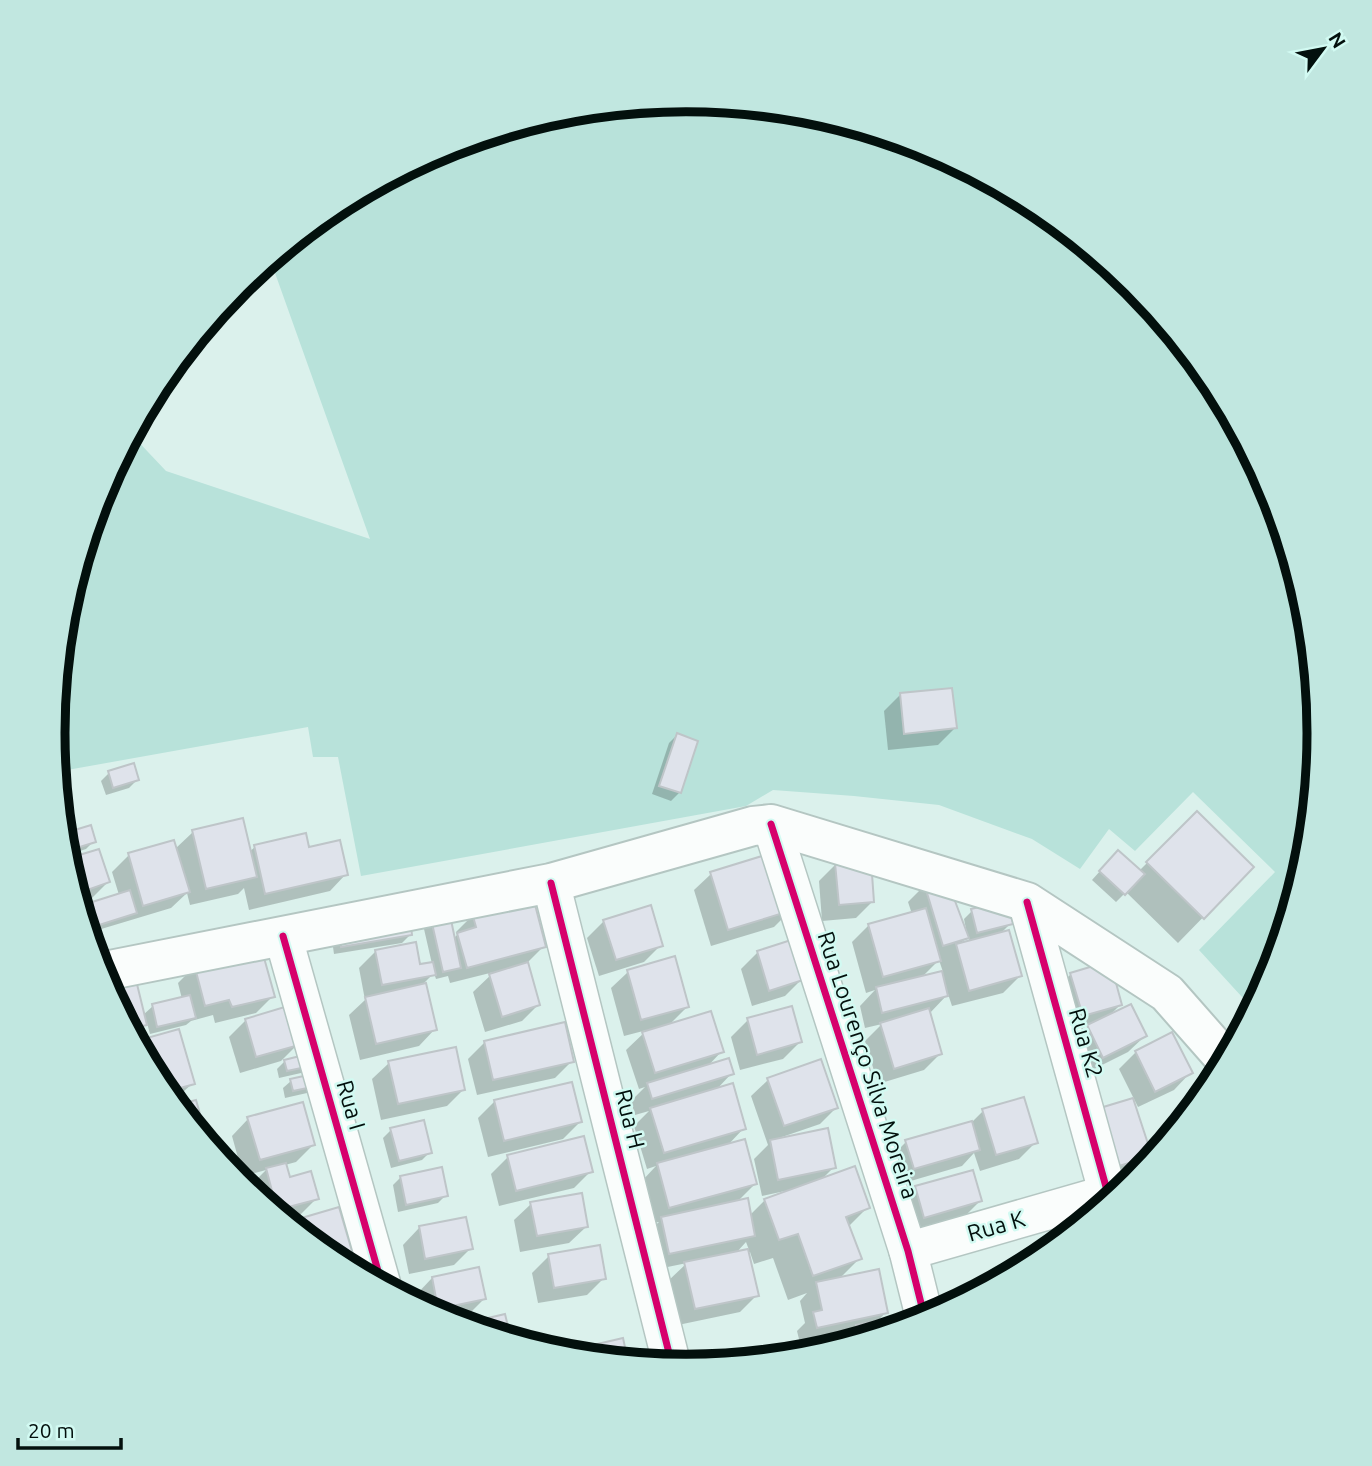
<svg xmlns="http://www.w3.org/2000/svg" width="1372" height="1466" font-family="Ubuntu,sans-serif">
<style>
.green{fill:#b8e2da}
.shadow{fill:#0003;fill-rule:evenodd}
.building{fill:#dfe3eb;stroke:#bec5c8;stroke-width:2}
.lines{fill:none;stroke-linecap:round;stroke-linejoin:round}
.street-casing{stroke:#b4c6c2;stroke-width:40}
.secondary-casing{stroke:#b4c6c2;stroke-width:42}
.street{stroke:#fafdfc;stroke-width:37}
.secondary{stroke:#fafdfc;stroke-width:38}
.cycleway-casing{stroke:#d2faf2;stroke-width:11}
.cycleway{stroke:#d6006c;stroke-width:7}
.labels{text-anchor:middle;stroke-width:5;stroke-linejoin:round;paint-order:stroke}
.street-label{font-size:23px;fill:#03100d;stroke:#d2faf2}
.rim{fill:none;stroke:#03100d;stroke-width:9}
</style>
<rect width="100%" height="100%" fill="#dbf1ec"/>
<path class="green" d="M686 100 810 112 929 148 1038 206 1134 285 1213 381 1271 491 1307 610 1319 733 1307 857 1271 976 1253 1009 1199 950 1275 872 1193 792 1135 851 1109 829 1080 869 1032 839 939 805 854 796 773 790 746 806 361 876 338 757H313L308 727 56 772 53 733 65 609 101 490 131 434 166 471 370 539 270 259 334 206 444 148 563 112Z"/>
<g class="shadow">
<path d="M901 694 955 728 938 745 888 750 884 711Z"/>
<path d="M677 735 696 742 679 793 671 801 652 794 669 743Z"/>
<path d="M109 773 137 780 129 788 106 795 101 781Z"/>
<path d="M1197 813 1252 867 1178 943 1126 892 1116 902 1092 880 1110 860 1139 871Z"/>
<path d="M193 832 249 852 255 847 346 874 330 891 249 910 244 888 238 894 190 905 187 893 171 908 88 933 82 912 90 904 119 895 112 872 129 855 175 849Z"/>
<path d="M66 834 94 841 86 849 65 856 63 838Z"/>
<path d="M98 851 108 882 91 899 79 903 66 861Z"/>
<path d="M836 864 873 901 856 918 822 921 819 881Z"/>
<path d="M711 874 791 910 774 927 711 946 694 890Z"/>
<path d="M925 885 964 930 966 929 964 919 972 911 1011 923 1000 934 1020 976 1003 993 952 1006 948 994 929 1014 941 1053 924 1070 878 1084 865 1041 882 1024 865 1028 860 1006 875 990 866 993 852 942 868 926 912 914 908 902ZM968 936 970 942 959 945ZM939 960 943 972 922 977Z"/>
<path d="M473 915 544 946 526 964 538 1005 522 1021 485 1032 473 992 494 972 450 983 448 976 436 979 434 973 424 983 435 1029 419 1046 360 1060 349 1015 365 1000 359 968 375 952 419 966 432 964 424 929 432 921 453 939 457 935 456 932Z"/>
<path d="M604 921 661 945 644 962 599 976 587 938Z"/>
<path d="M410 935 402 943 334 954 332 940Z"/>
<path d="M758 952 801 980 785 996 752 1006 741 969Z"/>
<path d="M195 966 273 996 256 1013 215 1023 213 1015 191 1021 186 1025 150 1034 147 1023 133 1037 106 986 143 1015 153 1006 182 999 178 983Z"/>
<path d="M628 972 688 1006 668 1026 722 1051 707 1067 732 1073 716 1090 744 1128 727 1146 755 1184 736 1203 749 1216 765 1200 785 1193V1191L762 1196 754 1159 768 1145 751 1096 768 1080 836 1108 820 1124 782 1137 834 1167 821 1180 868 1207 848 1227 860 1258 839 1279 886 1312 876 1323 888 1331 817 1352 823 1346 841 1342 850 1333 800 1343 797 1331 805 1323 800 1301 807 1293 788 1300 773 1258 754 1264 750 1252 747 1253 757 1295 740 1312 678 1325 668 1281 687 1263 653 1270 645 1235 659 1222 652 1223 641 1182 656 1166 647 1169 634 1126 649 1111 635 1115 631 1101 645 1087 639 1089 626 1050 647 1030 624 1036 611 988ZM746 1242 749 1250 736 1253Z"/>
<path d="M1071 974 1120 1005 1110 1015 1145 1036 1128 1052 1086 1073 1071 1044 1089 1026 1067 1032 1054 991Z"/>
<path d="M246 1020 297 1045 281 1061 240 1073 229 1037Z"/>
<path d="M748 1020 800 1042 783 1059 740 1070 731 1037Z"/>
<path d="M178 1031 193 1083 173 1101 159 1085 137 1043Z"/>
<path d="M485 1042 572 1061 555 1078 477 1095 468 1059Z"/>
<path d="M1136 1052 1190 1073 1174 1090 1138 1107 1119 1069Z"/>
<path d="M285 1061 309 1065 301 1073 279 1078 277 1069Z"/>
<path d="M389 1063 464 1089 447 1106 381 1120 372 1079Z"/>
<path d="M291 1081 315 1085 307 1093 285 1098 283 1088Z"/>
<path d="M1211 1081 1213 1085 1192 1110 1186 1099 1194 1091Z"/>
<path d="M495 1101 580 1122 563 1139 488 1157 478 1118Z"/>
<path d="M983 1111 1036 1142 1019 1159 980 1171 974 1153 962 1166 897 1185 889 1159 906 1142 971 1123Z"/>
<path d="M248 1119 313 1145 296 1162 285 1165 289 1179 317 1198 300 1215 285 1219 251 1192 250 1186 266 1170 243 1176 232 1136Z"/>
<path d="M1084 1127 1150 1155 1133 1172 1102 1182Z"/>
<path d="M391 1130 430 1152 422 1160 391 1168 383 1138Z"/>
<path d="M508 1157 591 1171 574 1188 499 1206 491 1174Z"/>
<path d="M401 1177 446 1195 438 1203 398 1212 393 1185Z"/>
<path d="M916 1188 980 1201 963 1218 907 1234 899 1205Z"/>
<path d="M531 1204 586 1227 569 1243 520 1252 514 1220Z"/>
<path d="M338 1210 352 1257 344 1265 334 1260 290 1224Z"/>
<path d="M419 1228 471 1248 454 1265 409 1274 403 1245Z"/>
<path d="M1043 1255 1038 1260 995 1282V1280L1012 1263Z"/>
<path d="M549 1256 604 1278 587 1295 538 1303 532 1273Z"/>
<path d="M432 1278 484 1299 467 1316 448 1319 443 1318 417 1304 416 1295Z"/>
</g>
<g class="building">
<path d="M952 688 957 728 904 734 900 693Z"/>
<path d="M677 733 698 741 681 793 659 786Z"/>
<path d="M134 763 139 780 113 788 108 771Z"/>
<path d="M1197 811 1254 867 1204 919 1146 862Z"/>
<path d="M243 818 257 877 206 889 192 830Z"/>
<path d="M91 825 96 842 70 850 65 833Z"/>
<path d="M306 833 309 847 340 840 348 875 265 894 254 845Z"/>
<path d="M174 840 190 892 143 906 128 853Z"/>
<path d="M99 849 110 882 76 894 66 859Z"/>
<path d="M1118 850 1145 874 1125 895 1099 871Z"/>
<path d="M775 852 793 910 728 930 710 872Z"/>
<path d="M871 860 874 902 839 905 835 863Z"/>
<path d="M947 880 969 938 943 946 924 883Z"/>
<path d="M130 890 137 913 96 926 89 903Z"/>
<path d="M533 897 546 947 467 968 457 933 476 927 472 913Z"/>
<path d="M1007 900 1013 924 977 933 971 909Z"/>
<path d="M651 905 663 946 616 960 603 920Z"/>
<path d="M926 908 941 961 883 977 868 924Z"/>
<path d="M450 915 461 968 443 972 431 919Z"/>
<path d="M410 918 412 935 341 947 339 930Z"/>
<path d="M1009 930 1022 976 969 991 956 944Z"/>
<path d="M791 940 803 980 769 991 757 951Z"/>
<path d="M416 942 420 964 433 962 436 975 382 985 375 950Z"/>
<path d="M261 947 275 997 232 1007 229 1000 205 1006 194 964Z"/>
<path d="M675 956 689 1007 641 1020 627 970Z"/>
<path d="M1110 961 1122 1005 1083 1016 1070 973Z"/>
<path d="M528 962 540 1005 502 1017 489 974Z"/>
<path d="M942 971 948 996 882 1013 876 987Z"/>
<path d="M135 976 147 1025 130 1029 105 984Z"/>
<path d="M426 983 437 1030 376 1044 365 997Z"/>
<path d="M190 995 196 1018 157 1027 152 1004Z"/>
<path d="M1131 1004 1147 1036 1103 1058 1087 1025Z"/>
<path d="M288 1006 299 1045 256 1057 245 1019Z"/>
<path d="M792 1006 802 1042 757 1055 747 1018Z"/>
<path d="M929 1008 942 1054 894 1069 880 1023Z"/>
<path d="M711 1011 724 1052 655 1073 642 1032Z"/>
<path d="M565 1022 574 1062 493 1080 484 1041Z"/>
<path d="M179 1029 195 1084 165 1092 136 1041Z"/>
<path d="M1172 1032 1193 1073 1155 1092 1135 1051Z"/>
<path d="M456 1047 465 1090 398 1104 388 1061Z"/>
<path d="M308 1054 311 1066 287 1071 284 1060Z"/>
<path d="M729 1058 734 1074 652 1099 647 1083Z"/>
<path d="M821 1059 838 1108 784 1126 767 1078Z"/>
<path d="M313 1074 317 1086 293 1091 290 1079Z"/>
<path d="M1212 1079 1213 1085 1200 1101 1193 1089Z"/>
<path d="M572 1082 582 1122 504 1141 494 1100Z"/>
<path d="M733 1083 746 1129 664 1153 650 1108Z"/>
<path d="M1024 1097 1038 1143 996 1155 982 1109Z"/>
<path d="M1133 1098 1152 1156 1119 1166 1100 1108Z"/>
<path d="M196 1100 208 1142 207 1143 176 1105Z"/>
<path d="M303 1102 315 1145 260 1160 247 1117Z"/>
<path d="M424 1120 432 1153 399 1161 390 1128Z"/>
<path d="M972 1121 980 1150 914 1169 905 1140Z"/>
<path d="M828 1128 836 1168 778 1180 770 1140Z"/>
<path d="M584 1136 593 1172 516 1191 507 1155Z"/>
<path d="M745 1139 757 1184 669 1208 657 1163Z"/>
<path d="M286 1163 290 1177 311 1171 319 1199 277 1210 266 1168Z"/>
<path d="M855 1166 870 1208 846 1217 862 1259 813 1276 798 1234 779 1240 764 1199Z"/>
<path d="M442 1167 448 1196 406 1205 400 1176Z"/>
<path d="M973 1170 982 1201 924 1218 915 1186Z"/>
<path d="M582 1193 588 1227 537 1236 530 1202Z"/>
<path d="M748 1198 755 1236 669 1254 661 1217Z"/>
<path d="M339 1207 354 1258 339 1262 288 1222Z"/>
<path d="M466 1217 473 1249 425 1259 419 1226Z"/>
<path d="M600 1245 606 1279 554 1288 548 1254Z"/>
<path d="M748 1249 759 1296 695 1309 684 1262Z"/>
<path d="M1045 1252 1038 1260 1014 1273 1011 1262Z"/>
<path d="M479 1267 486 1299 438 1309 432 1277Z"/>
<path d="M879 1269 888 1313 817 1328 813 1312 822 1310 816 1282Z"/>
<path d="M505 1314 511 1339 463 1324Z"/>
<path d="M887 1319 890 1330 823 1350 822 1345 858 1337 856 1325Z"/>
<path d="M623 1338 628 1361 577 1356 576 1349Z"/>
</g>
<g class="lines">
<defs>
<g id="street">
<path d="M771 824 908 1251 925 1319"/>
<path d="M551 883 672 1365"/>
<path d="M1027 902 1108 1194"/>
<path d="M283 936 382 1285"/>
<path d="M908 1251 1124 1189"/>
</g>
<path id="secondary" d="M100 972 551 883 753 826 771 824 1027 902 1167 993 1226 1060"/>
</defs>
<use href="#street" class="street-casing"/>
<use href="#secondary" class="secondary-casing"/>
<use href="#street" class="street"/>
<use href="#secondary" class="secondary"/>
<defs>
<g id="cycleway">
<path d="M771 824 908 1251 925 1319"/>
<path d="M551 883 672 1365"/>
<path d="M1027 902 1108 1194"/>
<path d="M283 936 382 1285"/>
</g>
</defs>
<use href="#cycleway" class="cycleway-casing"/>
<use href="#cycleway" class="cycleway"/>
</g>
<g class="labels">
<g class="street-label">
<text transform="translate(1086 1043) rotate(74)" y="8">Rua K2</text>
<text transform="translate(868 1065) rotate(72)" y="8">Rua Lourenço Silva Moreira</text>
<text transform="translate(351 1105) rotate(74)" y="8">Rua I</text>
<text transform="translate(630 1119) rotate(76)" y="8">Rua H</text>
<text transform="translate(996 1226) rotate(-16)" y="8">Rua K</text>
</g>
</g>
<path d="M0 0H1372V1466H0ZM65 733a621 621 0 1 1 1242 0a621 621 0 1 1-1242 0Z" fill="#c1e7e0" fill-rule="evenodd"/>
<path class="rim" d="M65 733a621 621 0 1 1 1242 0a621 621 0 1 1-1242 0Z"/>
<g transform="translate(1323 49) rotate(58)" stroke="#d2faf2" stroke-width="5" paint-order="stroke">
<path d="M0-5L12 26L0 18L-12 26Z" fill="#03100d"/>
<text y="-10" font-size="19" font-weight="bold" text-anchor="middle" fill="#03100d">N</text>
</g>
<path d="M18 1438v10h103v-10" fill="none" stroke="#03100d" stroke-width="3.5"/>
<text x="28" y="1438" font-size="21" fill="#03100d" stroke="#d2faf2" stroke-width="5" paint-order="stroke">20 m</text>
</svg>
